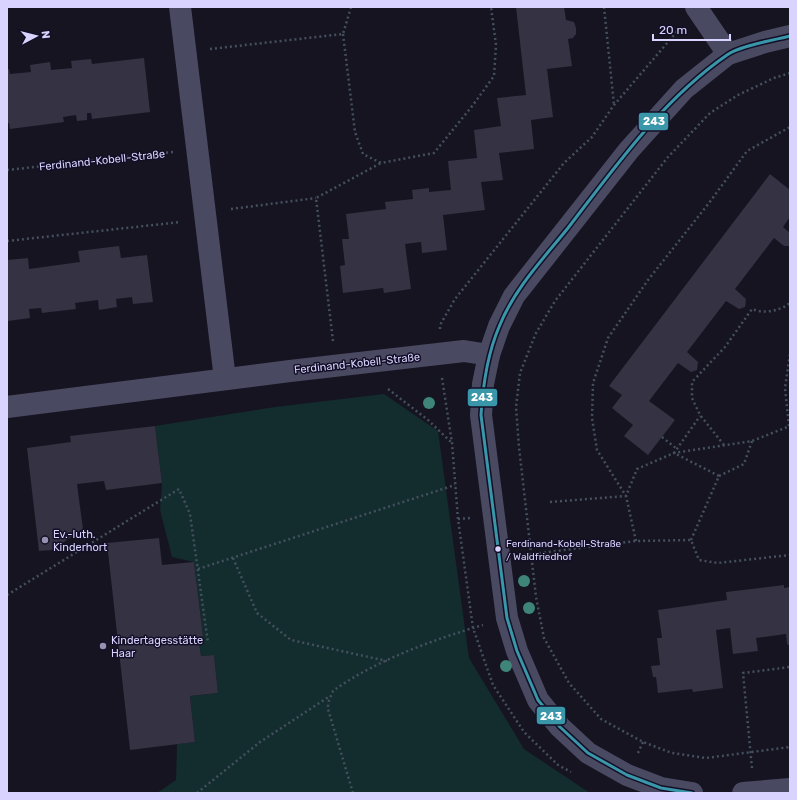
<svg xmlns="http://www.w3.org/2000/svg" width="797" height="800" font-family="Rubik,sans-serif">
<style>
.green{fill:#132c2d}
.building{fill:#343243}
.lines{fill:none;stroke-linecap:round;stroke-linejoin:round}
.path{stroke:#44505f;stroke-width:2.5;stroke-dasharray:2 3;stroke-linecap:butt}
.minor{stroke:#4a4962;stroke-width:22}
.bus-1-casing{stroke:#130f26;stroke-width:6}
.bus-1{stroke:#3a96a9;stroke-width:3}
.tree{fill:#3e8478}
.poi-dot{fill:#9591b1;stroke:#130f26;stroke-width:1.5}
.bus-dot{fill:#d9d4ff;stroke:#130f26;stroke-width:1.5}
.labels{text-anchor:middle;stroke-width:3;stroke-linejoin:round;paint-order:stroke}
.bus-label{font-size:10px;fill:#d9d4ff;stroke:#130f26;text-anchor:start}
.street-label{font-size:11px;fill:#d9d4ff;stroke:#130f26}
.poi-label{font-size:11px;fill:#d9d4ff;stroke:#130f26;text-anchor:start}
.line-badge{stroke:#130f26;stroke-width:1.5}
.badge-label{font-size:11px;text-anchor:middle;font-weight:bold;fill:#fff}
</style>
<rect width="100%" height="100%" fill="#161421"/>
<path class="green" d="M384 394 438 431 469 658 524 749 590 793H157L176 780 177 744 195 742 190 696 218 693 214 655 201 656 198 637 203 636 194 562 172 557 160 510 162 483 155 426 275 407Z"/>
<g class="building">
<path d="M516 7H564L566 20 574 22 576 28V34L573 38 568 39 572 66 547 69 553 117 531 120 534 149 499 153 503 180 481 182 485 210 443 215 447 250 422 253 421 242 405 244 411 289 384 293 383 288 343 293 340 266 345 265 342 239H349L346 214 386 209 385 202 413 199 412 190 429 188V192L451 190 448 161 477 158 474 130 501 126 497 98 526 95Z"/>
<path d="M144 58 150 112 92 119 91 113H87V120L77 121 76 115 63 117 64 122 10 129 9 123H7V69H9L10 74 31 72 30 65 50 62 51 70 72 68 71 61 91 59 92 64Z"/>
<path d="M770 174 790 190V217L783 227 790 233V246H784L774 238 735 289 746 299 745 307 739 309 726 301 687 352 698 362 697 370 691 372 678 363 649 401 675 420 648 455 624 436 633 425 612 408 622 395 609 386Z"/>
<path d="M119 246 121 258 147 255 153 302 133 304 132 297 116 299 117 307 99 310 98 300 75 303 76 309 42 313 41 308 29 309 30 318 8 321 7 260 28 258 29 269 80 262 78 251Z"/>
<path d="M155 426 162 483 106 490 104 481 77 484 83 529 52 550 39 551 27 448 71 442 70 436Z"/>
<path d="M159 538 162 565 194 562 203 636 198 637 201 656 214 655 218 693 190 696 195 742 130 750 107 543Z"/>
<path d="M784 585V588L790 587V646L787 644 786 634 756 638 758 651 733 654 730 628 716 630 723 688 693 692 692 689 658 693 656 677H653L651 666 660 665 657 638H662L658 610 727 600 726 592Z"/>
</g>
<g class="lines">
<g class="path">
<path d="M604 7 614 105"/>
<path d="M343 34 355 132 363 154 381 163 434 153 473 105 494 76 496 45 491 7"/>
<path d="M210 49 343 34 351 7"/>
<path d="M790 73 774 78 738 95 710 113 668 157 555 301 536 333 520 373 516 407 519 447 536 597 544 638 569 683 601 719 643 742 672 753 706 758 790 747"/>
<path d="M7 170 173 152"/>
<path d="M231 209 316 198"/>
<path d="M7 241 181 222"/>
<path d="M440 329V325L455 299 564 163 592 137 614 105 680 28"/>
<path d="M333 341 316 198 381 163"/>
<path d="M442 378 452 443 458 519 473 628 493 685 524 732 558 765 571 772"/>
<path d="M388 389 428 420 452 443"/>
<path d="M789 426 785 388 790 354"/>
<path d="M662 437 677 449"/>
<path d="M724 445 700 415 692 398V382L725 347 752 309C764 314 780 311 790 303"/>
<path d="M719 476 744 464 752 441"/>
<path d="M550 502 626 496 637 469 674 453 752 441 790 426"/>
<path d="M458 519 470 518"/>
<path d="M691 540 719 476 674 453 700 416"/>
<path d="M636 541 626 496 597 450 592 418 593 383 608 338 648 280 709 203 747 151 790 127"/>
<path d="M524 555 636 541 691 540 699 560 718 563 790 555"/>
<path d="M233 558 257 613 291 640 387 661"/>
<path d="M198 569 455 485"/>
<path d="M7 595 179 489 190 514 208 643"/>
<path d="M638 753 643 742"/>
<path d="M752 768 743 673 790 667"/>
<path d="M197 793 260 742 330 696"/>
<path d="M353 793 328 709V703L333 691C374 661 435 639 483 625"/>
</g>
<g class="minor">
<path d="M180 7 225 379"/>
<path d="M696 7 728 54"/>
<path d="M7 407 290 371 464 351 489 355"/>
<path d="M692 793 661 788 627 775 588 753 560 727 538 700 517 651 507 618 481 415 483 384 489 355 499 326 514 296 629 150 684 89 728 54 765 42 790 36"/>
<path d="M743 793 790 789"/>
</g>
<defs>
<path id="bus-1" d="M692 793 661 788 627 775 588 753 560 727 538 700 517 651 507 618 481 415C483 384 487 355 499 327 514 289 543 259 568 228 615 167 662 100 727 55 739 46 774 40 790 36"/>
</defs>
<use href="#bus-1" class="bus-1-casing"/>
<use href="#bus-1" class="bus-1"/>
</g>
<g class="tree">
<circle cx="429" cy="403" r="6"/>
<circle cx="524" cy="581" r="6"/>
<circle cx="529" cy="608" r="6"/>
<circle cx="506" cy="666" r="6"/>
</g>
<g class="poi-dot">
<circle cx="45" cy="540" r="4"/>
<circle cx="103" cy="646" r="4"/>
</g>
<circle class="bus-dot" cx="498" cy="549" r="3.5"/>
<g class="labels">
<g class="bus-label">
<text x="506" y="547">Ferdinand-Kobell-Straße<tspan x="506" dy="13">/ Waldfriedhof</tspan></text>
</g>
<g class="street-label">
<text transform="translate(102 160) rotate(-6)" y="4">Ferdinand-Kobell-Straße</text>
<text transform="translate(357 363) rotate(-6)" y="4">Ferdinand-Kobell-Straße</text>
</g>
<g class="poi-label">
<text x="53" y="538">Ev.-luth.<tspan x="53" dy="13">Kinderhort</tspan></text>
<text x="111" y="644">Kindertagesstätte<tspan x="111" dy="13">Haar</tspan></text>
</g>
</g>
<g class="line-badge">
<rect x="638" y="112" width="31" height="19" rx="4" fill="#3a96a9"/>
<rect x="467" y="388" width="31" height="19" rx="4" fill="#3a96a9"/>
<rect x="536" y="706" width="30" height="19" rx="4" fill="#3a96a9"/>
</g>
<g class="badge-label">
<text x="654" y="125">243</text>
<text x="482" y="401">243</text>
<text x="551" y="720">243</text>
</g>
<rect width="797" height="800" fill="none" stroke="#d9d4ff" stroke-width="16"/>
<g transform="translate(36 36) rotate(83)" stroke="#130f26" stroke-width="3" paint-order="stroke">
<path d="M0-3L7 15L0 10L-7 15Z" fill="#d9d4ff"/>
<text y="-6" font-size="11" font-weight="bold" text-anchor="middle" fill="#d9d4ff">N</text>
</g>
<path d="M653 34v6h77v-6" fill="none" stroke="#d9d4ff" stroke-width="2"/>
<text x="659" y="34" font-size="12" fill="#d9d4ff" stroke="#130f26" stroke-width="3" paint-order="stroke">20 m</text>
</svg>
